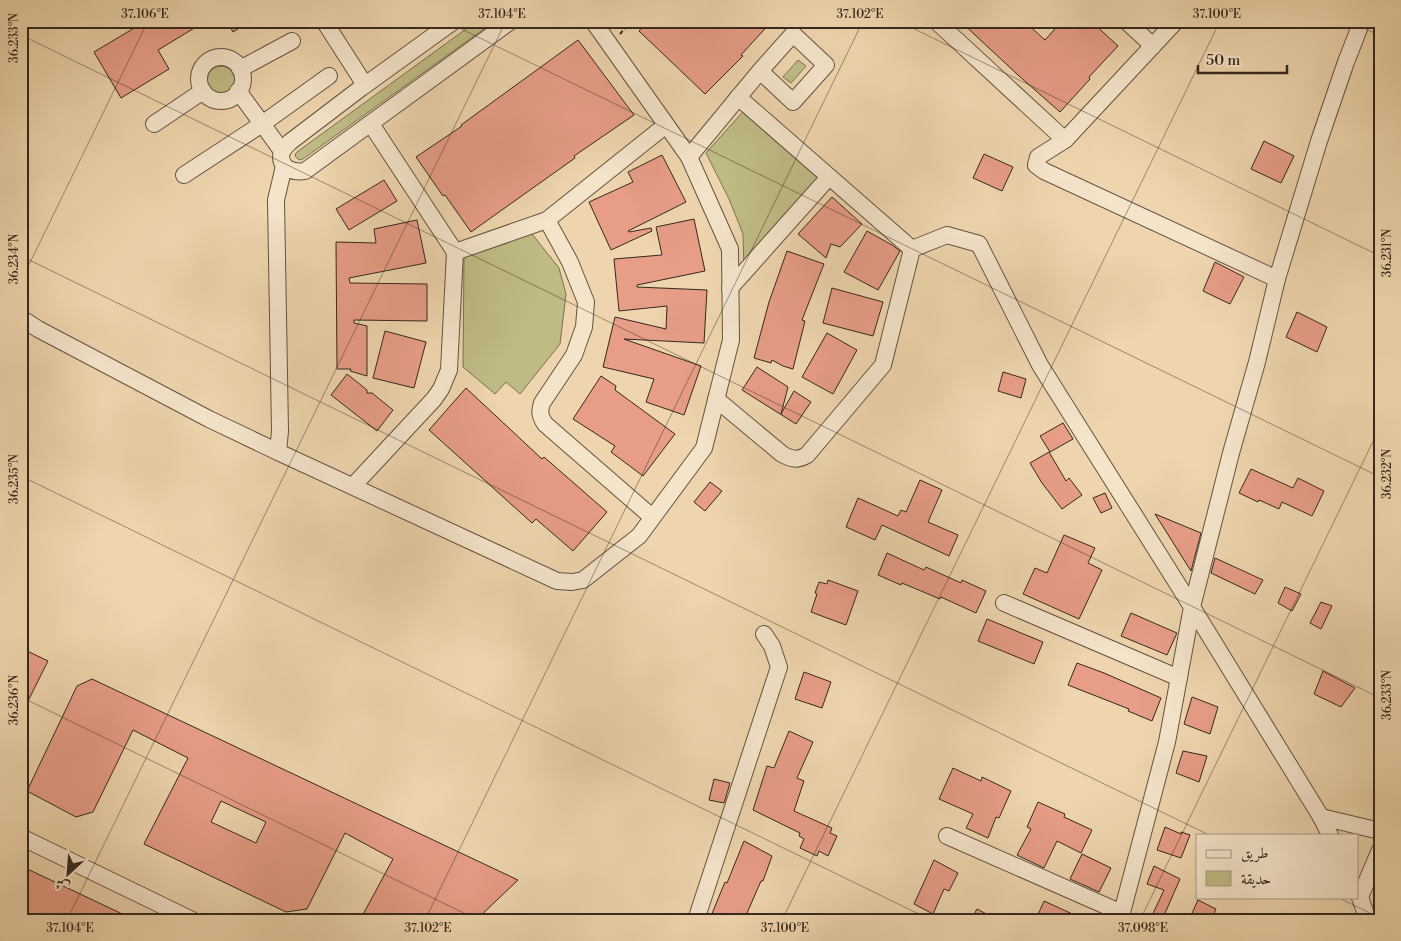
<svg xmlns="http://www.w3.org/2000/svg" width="1401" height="941" font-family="'Libre Bodoni',Amiri,serif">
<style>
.green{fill:#bfbb85;stroke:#7a7252}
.building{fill:#e79d86;stroke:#35281e;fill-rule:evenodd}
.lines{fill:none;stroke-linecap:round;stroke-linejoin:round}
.minor-casing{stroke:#635342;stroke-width:18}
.path{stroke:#35281e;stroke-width:2;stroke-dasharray:4 2.5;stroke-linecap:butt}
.minor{stroke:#f4e4ca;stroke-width:16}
.ticks{fill:none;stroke:#35281e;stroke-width:1;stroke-opacity:0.45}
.neatline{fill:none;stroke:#35281e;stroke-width:2}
.ticks-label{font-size:12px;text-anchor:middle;fill:#35281e}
</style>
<rect width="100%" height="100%" fill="#eed5ad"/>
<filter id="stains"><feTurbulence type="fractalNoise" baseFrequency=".004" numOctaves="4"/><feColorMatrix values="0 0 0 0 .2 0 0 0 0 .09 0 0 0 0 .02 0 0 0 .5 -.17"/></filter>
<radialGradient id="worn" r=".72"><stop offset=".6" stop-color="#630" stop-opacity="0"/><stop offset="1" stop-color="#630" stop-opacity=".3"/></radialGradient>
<g class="green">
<path d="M477 21H495L303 159 299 160 295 156 296 153 301 149Z"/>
<path d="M798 60 806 66 791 83 783 77Z"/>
<circle cx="221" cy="80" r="14"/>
<path d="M749 105 822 170 819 181 744 268 743 234 729 199 706 153Z"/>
<path d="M521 220 559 268 566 294 560 344 520 394 506 382 495 394 463 367 464 257Z"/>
</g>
<g class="building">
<path d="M146 21H206L158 50 169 69 121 98 94 52Z"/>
<path d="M227 21H251L233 32Z"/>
<path d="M648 21H772L741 55 743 56 705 94 639 31Z"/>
<path d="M960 21H1024L1045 40 1062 21H1091L1118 46 1089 77 1090 79 1060 112 1018 75Z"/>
<path d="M578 40 634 115 574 156 575 158 471 232 445 195 443 196 416 157 462 126 461 125Z"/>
<path d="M1264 141 1294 156 1281 183 1251 169Z"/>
<path d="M984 154 1013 167 1002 191 973 178Z"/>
<path d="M662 155 686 202 628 231 629 232 651 228 652 231 611 250 589 202 633 182 628 172Z"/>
<path d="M384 180 397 201 349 230 336 209Z"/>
<path d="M832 197 862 224 840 247 831 244 826 258 798 234Z"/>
<path d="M694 219 705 271 637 285V287L707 290 704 343 624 339 701 366 684 415 646 402 654 379 603 367 615 317 666 329 667 306 619 311 614 259 662 255 656 227Z"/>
<path d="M417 220 426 263 349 278 350 283 427 284V321L354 320V323L367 326V376L350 371 351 369H337L336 242 376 243 374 229Z"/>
<path d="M867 231 892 245 900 251 878 290 844 272Z"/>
<path d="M787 251 824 264 802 320 805 321 793 369 783 366 772 360 771 363 754 358 769 302Z"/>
<path d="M1215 262 1244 277 1230 304 1203 291Z"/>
<path d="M832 288 883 302 873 336 823 323Z"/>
<path d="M1297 312 1327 327 1317 352 1286 337Z"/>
<path d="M385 331 426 342 414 388 373 378Z"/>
<path d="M827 333 857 350 833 394 802 377Z"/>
<path d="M757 367 788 387 781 414 794 391 811 402 796 424 742 390Z"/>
<path d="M1003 372 1026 379 1021 398 998 391Z"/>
<path d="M347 374 367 390V393H372L393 410 377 431 331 395Z"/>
<path d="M601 376 616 386 615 390 675 434 643 476 611 452 615 446 573 419Z"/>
<path d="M466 388 542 459 544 457 607 512 573 551 536 519 532 523 429 430Z"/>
<path d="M1063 423 1073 439 1050 452 1040 436Z"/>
<path d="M1049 452 1066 481 1069 478 1082 495 1062 509 1042 483 1030 463Z"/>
<path d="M1251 469 1293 488 1298 478 1324 491 1312 516 1282 502 1279 509 1259 500 1258 502 1239 493Z"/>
<path d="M920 480 942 490 928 522 958 535 949 556 882 525 875 540 846 527 858 498 898 516 901 510 906 512Z"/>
<path d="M710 482 722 491 705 511 694 502Z"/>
<path d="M1105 493 1112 508 1101 513 1093 498Z"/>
<path d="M1155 514 1201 533 1191 571Z"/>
<path d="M1064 535 1095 548 1088 563 1102 570 1079 619 1023 594 1035 568 1047 573Z"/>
<path d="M887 553 924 570 926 567 961 583 962 580 986 591 976 613 941 597 940 599 902 583 901 585 878 575Z"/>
<path d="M1215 558 1263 580 1255 594 1211 573Z"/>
<path d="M828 580 858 591 846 625 811 612 817 594 815 593 819 582 827 584Z"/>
<path d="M1285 587 1301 594 1292 611 1278 603Z"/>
<path d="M1321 602 1332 606 1321 629 1310 623Z"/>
<path d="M1131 613 1177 633 1167 655 1121 636Z"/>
<path d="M987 619 1043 642 1034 664 978 641Z"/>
<path d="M21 648 48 661 21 715Z"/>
<path d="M1077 663 1104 673 1161 698 1152 721 1128 711 1129 709 1068 685Z"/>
<path d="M1323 671 1355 688 1341 707 1314 694Z"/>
<path d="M804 672 831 682 822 708 795 699Z"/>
<path d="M92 679 518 880 476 920H360L393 859 345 833 307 909 286 912 144 844 188 758 133 730 93 812 76 817 27 791 77 686ZM221 801 266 822 256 843 211 822Z"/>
<path d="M1192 697 1218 707 1210 734 1184 724Z"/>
<path d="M789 731 813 742 797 778 804 781 794 811 832 828 830 833 837 836 828 856 819 851 817 856 800 848 804 839 799 836 800 833 753 810 767 766 774 768Z"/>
<path d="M1183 751 1207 756 1199 782 1176 773Z"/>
<path d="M953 768 981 781 982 777 1011 791 999 818 996 817 988 838 966 828 973 814 939 799Z"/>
<path d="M714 779 730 783 724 803 709 800Z"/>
<path d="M1038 802 1065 814 1064 817 1092 830 1081 853 1057 841 1044 868 1017 855 1031 829 1027 827Z"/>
<path d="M1165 827 1181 834V832L1190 835 1181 858 1157 850Z"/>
<path d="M744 841 772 856 763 881H761L744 920H718L711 916 725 882 727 883Z"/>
<path d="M1082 854 1111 868 1099 892 1070 879Z"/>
<path d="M934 860 958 873 949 891 944 889 933 914 914 904Z"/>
<path d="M21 866 135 920H31L21 915Z"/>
<path d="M1154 866 1180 879 1162 920H1150L1164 890 1147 884Z"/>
<path d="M1198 900 1216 909 1211 920H1189Z"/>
<path d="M1044 901 1079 917H1057L1056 920H1043L1037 917Z"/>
<path d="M977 909 998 920H971Z"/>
</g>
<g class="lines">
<defs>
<g id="minor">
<path d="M324 21 365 85"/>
<path d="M454 21 361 88 290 142C287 145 283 149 282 152 277 168 294 173 305 171L511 21"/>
<path d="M936 21 1065 140 1176 21"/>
<path d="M1126 21 1153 46"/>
<circle cx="221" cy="79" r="22"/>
<path d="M240 69 292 41"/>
<path d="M238 91 282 151"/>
<path d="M738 97 912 249"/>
<path d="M154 124 203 91"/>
<path d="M371 124 455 252"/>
<path d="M1065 140 1038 157 1036 165 1044 171 1277 279"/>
<path d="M689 157 760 71 793 34 826 65 793 102 760 71"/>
<path d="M184 175 262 124 329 76"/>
<path d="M730 288 829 177"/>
<path d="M21 318 38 329 209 419 278 452 280 431 276 200 284 166"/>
<path d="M716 399 782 454C791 459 797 461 807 455L883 365 912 249 947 235 979 244 1040 365 1192 607 1167 742 1120 920"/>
<path d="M278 452 557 581 572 582 583 580 639 536 704 448 731 340 730 249 689 157 593 21"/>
<path d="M353 486 434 399 441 389 449 370 455 252 547 220"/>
<path d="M652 517 545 424C540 416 539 412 542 403L574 355 584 327 586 302 570 262 547 220 666 125"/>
<path d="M1004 603 1179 678"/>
<path d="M1321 817 1380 831"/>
<path d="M1330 835 1321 817 1192 607 1231 453 1257 362 1277 279 1319 141 1346 62 1362 21"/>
<path d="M947 836 1122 913"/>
<path d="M21 837 192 920"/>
<path d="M1357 889 1368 920"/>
<path d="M1360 897 1380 850"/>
<path d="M696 920 779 667 772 646 764 634"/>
</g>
</defs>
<use href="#minor" class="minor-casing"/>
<path class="path" d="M620 34 631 21"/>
<use href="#minor" class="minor"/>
</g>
<path class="ticks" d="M445 21 1380 477M898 21 1380 256M1350 21 1380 36M21 35 1380 698M21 256 1209 835M21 281 148 21M21 476 931 920M21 697 478 920M1337 897 1380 918M21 917 26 920M67 920 506 21M425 920 863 21M782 920 1220 21M1140 920 1380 427"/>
<rect width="1401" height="941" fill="none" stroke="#eed5ad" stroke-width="55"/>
<rect x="1196" y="834" width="162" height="65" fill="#f4e4ca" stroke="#a89985"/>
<rect x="1206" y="850" width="25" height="8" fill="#f4e4ca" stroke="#a89985"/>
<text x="1241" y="858" font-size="15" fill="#35281e">طريق</text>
<rect x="1206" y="871" width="25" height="15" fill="#bfbb85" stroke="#a89985"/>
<text x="1241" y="884" font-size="15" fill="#35281e">حديقة</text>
<g transform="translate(68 874) rotate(206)" stroke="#f4e4ca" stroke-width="4" paint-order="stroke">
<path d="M0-4L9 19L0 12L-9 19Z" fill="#35281e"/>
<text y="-8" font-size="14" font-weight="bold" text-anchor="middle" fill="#35281e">ش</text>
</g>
<path d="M1198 65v8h89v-8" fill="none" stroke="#35281e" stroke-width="2.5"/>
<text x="1206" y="65" font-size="15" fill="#35281e" stroke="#f4e4ca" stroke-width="4" paint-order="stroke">50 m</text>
<rect x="28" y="28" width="1346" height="886" class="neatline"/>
<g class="ticks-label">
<text x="145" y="18">37.106°E</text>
<text x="502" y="18">37.104°E</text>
<text x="860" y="18">37.102°E</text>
<text x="1217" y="18">37.100°E</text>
<text transform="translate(14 38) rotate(-90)" y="4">36.233°N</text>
<text transform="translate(1387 253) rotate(-90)" y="4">36.231°N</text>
<text transform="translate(14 259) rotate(-90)" y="4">36.234°N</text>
<text transform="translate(1387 474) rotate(-90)" y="4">36.232°N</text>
<text transform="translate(14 479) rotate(-90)" y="4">36.235°N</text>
<text transform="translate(1387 695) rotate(-90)" y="4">36.233°N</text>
<text transform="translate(14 700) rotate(-90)" y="4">36.236°N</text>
<text x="70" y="932">37.104°E</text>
<text x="428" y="932">37.102°E</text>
<text x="785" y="932">37.100°E</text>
<text x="1143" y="932">37.098°E</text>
</g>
<rect width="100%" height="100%" filter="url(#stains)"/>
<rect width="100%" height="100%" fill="url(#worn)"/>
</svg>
